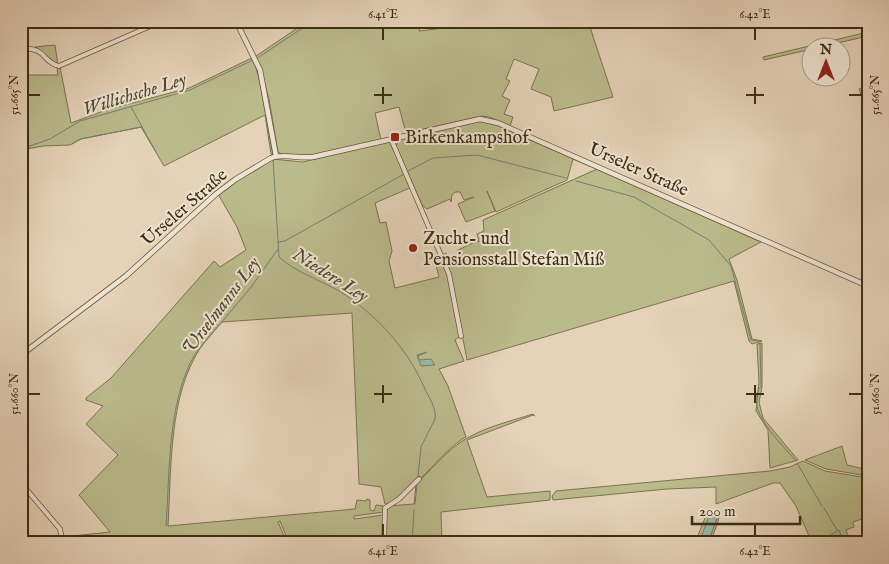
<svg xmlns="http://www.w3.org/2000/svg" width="889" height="564" font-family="'IM FELL English',serif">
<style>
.green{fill:#baba8b;stroke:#7c734f}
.water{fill:#96b8ab;stroke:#73806e}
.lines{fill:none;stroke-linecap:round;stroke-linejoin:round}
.stream{stroke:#73806e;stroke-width:1}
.minor-casing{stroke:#68563c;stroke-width:5.5}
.tertiary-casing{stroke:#68563c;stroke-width:6}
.minor{stroke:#eee2d1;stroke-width:4}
.tertiary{stroke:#eee2d1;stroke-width:4.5}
.ticks{fill:none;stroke:#3f2c13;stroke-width:2}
.poi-dot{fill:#8f2418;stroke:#eee2d1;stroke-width:2}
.labels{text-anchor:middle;stroke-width:4;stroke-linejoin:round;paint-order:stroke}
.poi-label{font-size:18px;fill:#3f2c13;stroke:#eee2d1;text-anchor:start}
.street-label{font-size:18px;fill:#3f2c13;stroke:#eee2d1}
.water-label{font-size:19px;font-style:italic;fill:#504831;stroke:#eee2d1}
.neatline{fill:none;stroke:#3f2c13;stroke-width:2}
.ticks-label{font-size:12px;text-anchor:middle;fill:#3f2c13}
</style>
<rect width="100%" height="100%" fill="#e5d2b8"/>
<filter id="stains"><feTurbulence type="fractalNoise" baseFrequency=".004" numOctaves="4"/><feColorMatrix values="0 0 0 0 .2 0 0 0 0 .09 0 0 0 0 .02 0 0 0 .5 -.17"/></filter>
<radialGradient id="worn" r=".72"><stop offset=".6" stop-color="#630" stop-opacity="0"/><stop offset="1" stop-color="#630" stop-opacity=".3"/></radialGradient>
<g class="green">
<path d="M308 21H422L419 31 505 21H588L613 97 554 111 551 97 531 89 539 69 514 59 506 79 510 81 502 96 510 100 504 114 513 117 510 126 489 117 482 116 406 133 399 107 375 113 381 140C358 145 297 166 278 152L269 99 258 61 256 62 273 155 271 154 265 115 164 166 141 127 81 139 70 145 43 146 21 150V75H58L57 68 60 67 71 123 106 110 189 88 256 56Z"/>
<path d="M868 32V36L764 60 763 57Z"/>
<path d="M55 45 58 65 35 47Z"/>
<path d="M868 86V91L865 93 868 102 867 113 859 89Z"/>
<path d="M481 120 488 121 593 167 573 159 567 180 496 212 487 191 495 211 466 222 458 204 474 197 464 200 460 192H455L452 195 451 202 450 199 427 209 422 205 396 146 400 138Z"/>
<path d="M389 141 412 187 375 203 380 223 386 222 392 251 389 261 395 288 439 277 434 257 440 256 448 274 460 336 455 340 464 361 439 369 448 386 466 437C441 450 409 500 385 504L381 487 359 484 352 313 222 322C212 333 200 346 194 359 169 405 171 475 168 526L355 509 357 500 366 501 367 499 370 500V510L374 511 376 505 383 506 384 512 354 516V519L383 515V543H289L280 521 278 522 287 543H64L63 537 110 532 79 495 118 455 86 424 103 406 86 400V398L111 378 214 261 220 267 246 250 237 227 218 194 237 180 272 159 303 162Z"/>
<path d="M597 169 761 242 729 259 737 280 752 339 762 341 752 344 749 341 734 281 467 360 451 275 442 255 446 253 449 258 459 254 458 250 477 241 479 242 477 234 484 231 483 220Z"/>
<path d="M762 343V387L759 402 763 418 798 460 770 468 768 430 756 411 759 382 757 344Z"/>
<path d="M533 415 467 440 487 497 550 491V500L441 512 442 543H385L386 511 388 506 414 504 416 484C430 471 443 455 458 444 480 428 508 422 533 414L535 416Z"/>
<path d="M842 446 847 465 868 470V476L826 469 805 460Z"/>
<path d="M803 461 825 471 868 478V517L853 522 854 527 846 530 851 543H844L842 535 833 534 830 537 832 543H812L796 506 780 483H773L716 504V487L667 489 553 500 552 496 556 491 770 471 790 467Z"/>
<path d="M720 511 718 522 710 543H708L717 519 699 543H695L707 513Z"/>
<path d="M57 537H61L62 543H21V541Z"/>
</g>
<g class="water">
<path d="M427 352 418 356 419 360 431 359 435 365 421 366 417 355Z"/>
<path d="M709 516H715L717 518 708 543H699Z"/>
<path d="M839 530 844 543H832L830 535Z"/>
</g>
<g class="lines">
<g class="stream">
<path d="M256 59 313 21"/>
<path d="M256 68 260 83"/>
<path d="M131 107 156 152"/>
<path d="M269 131 273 155"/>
<path d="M72 144 80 139 142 127"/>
<path d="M21 149 50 139 80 121 190 90 253 60"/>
<path d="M273 159 279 257C295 272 320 280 339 291 375 313 407 348 424 387 428 397 437 408 435 419L421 447 418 477"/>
<path d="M408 171 433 158 477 155 566 178"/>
<path d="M576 181 634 197 709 240 731 266 751 340 760 341"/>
<path d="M279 242 285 241 404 174"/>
<path d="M760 343 761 386C742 408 783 445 796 461"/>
<path d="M797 463 822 506"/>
<path d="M415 504 417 485"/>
<path d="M824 508 837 530"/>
<path d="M166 526C170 472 167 402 195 354L252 286 278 249"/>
<path d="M164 543 165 536"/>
<path d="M412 543 414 510"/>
</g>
<defs>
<g id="minor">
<path d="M21 49C48 47 41 62 59 66L162 21"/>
<path d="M391 139 449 274 461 336"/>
<path d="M21 483 60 529 63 543"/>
<path d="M384 543 385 508 399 499 419 479"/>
</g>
<g id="tertiary">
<path d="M236 21 260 70 276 156"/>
<path d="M21 355 126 276 216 194 236 179 271 158C282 153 300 159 313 157L480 119 498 123 868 286"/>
</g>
</defs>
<use href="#minor" class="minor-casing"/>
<use href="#tertiary" class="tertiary-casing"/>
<use href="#minor" class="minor"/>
<use href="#tertiary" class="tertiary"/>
</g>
<path class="ticks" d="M383 28V40M755 28V40M383 87V104M755 87V104M28 95H40M374 95H392M746 95H764M849 95H862M383 385V403M755 385V403M28 394H40M374 394H392M746 394H764M849 394H862M383 524V536M755 524V536"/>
<g class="poi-dot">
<rect x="390" y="132" width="10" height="10" rx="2.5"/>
<circle cx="413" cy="248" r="5"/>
</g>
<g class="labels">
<g class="poi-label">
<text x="405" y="143">Birkenkampshof</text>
<text x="423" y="244">Zucht- und<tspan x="423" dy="21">Pensionsstall Stefan Miß</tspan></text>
</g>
<g class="street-label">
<text transform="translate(639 169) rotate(24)" y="6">Urseler Straße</text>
<text transform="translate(184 207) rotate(-41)" y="6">Urseler Straße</text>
</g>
<g class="water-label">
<text transform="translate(134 93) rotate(-17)" y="7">Willichsche Ley</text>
<text transform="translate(331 274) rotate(32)" y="7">Niedere Ley</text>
<text transform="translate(220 305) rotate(-53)" y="7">Urselmanns Ley</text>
</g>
</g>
<rect width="889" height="564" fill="none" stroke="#e5d2b8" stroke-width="55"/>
<g transform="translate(826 62)"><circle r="24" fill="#eee2d1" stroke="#a89985"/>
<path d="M0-4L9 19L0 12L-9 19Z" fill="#8f2418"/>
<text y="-8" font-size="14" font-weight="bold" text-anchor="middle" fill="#3f2c13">N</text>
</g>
<path d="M692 516v8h108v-8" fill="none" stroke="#3f2c13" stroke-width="2.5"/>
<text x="699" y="516" font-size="15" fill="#3f2c13" stroke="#eee2d1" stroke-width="4" paint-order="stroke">200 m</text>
<rect x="28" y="28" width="834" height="508" class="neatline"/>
<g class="ticks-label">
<text x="383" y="18">6.41°E</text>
<text x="755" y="18">6.42°E</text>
<text transform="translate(14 95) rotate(-90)" y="4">51.665°N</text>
<text transform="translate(875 95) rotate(-90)" y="4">51.665°N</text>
<text transform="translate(14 394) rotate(-90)" y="4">51.660°N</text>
<text transform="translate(875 394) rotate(-90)" y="4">51.660°N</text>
<text x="383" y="555">6.41°E</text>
<text x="755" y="555">6.42°E</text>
</g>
<rect width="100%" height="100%" filter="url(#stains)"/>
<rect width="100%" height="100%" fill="url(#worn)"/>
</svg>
